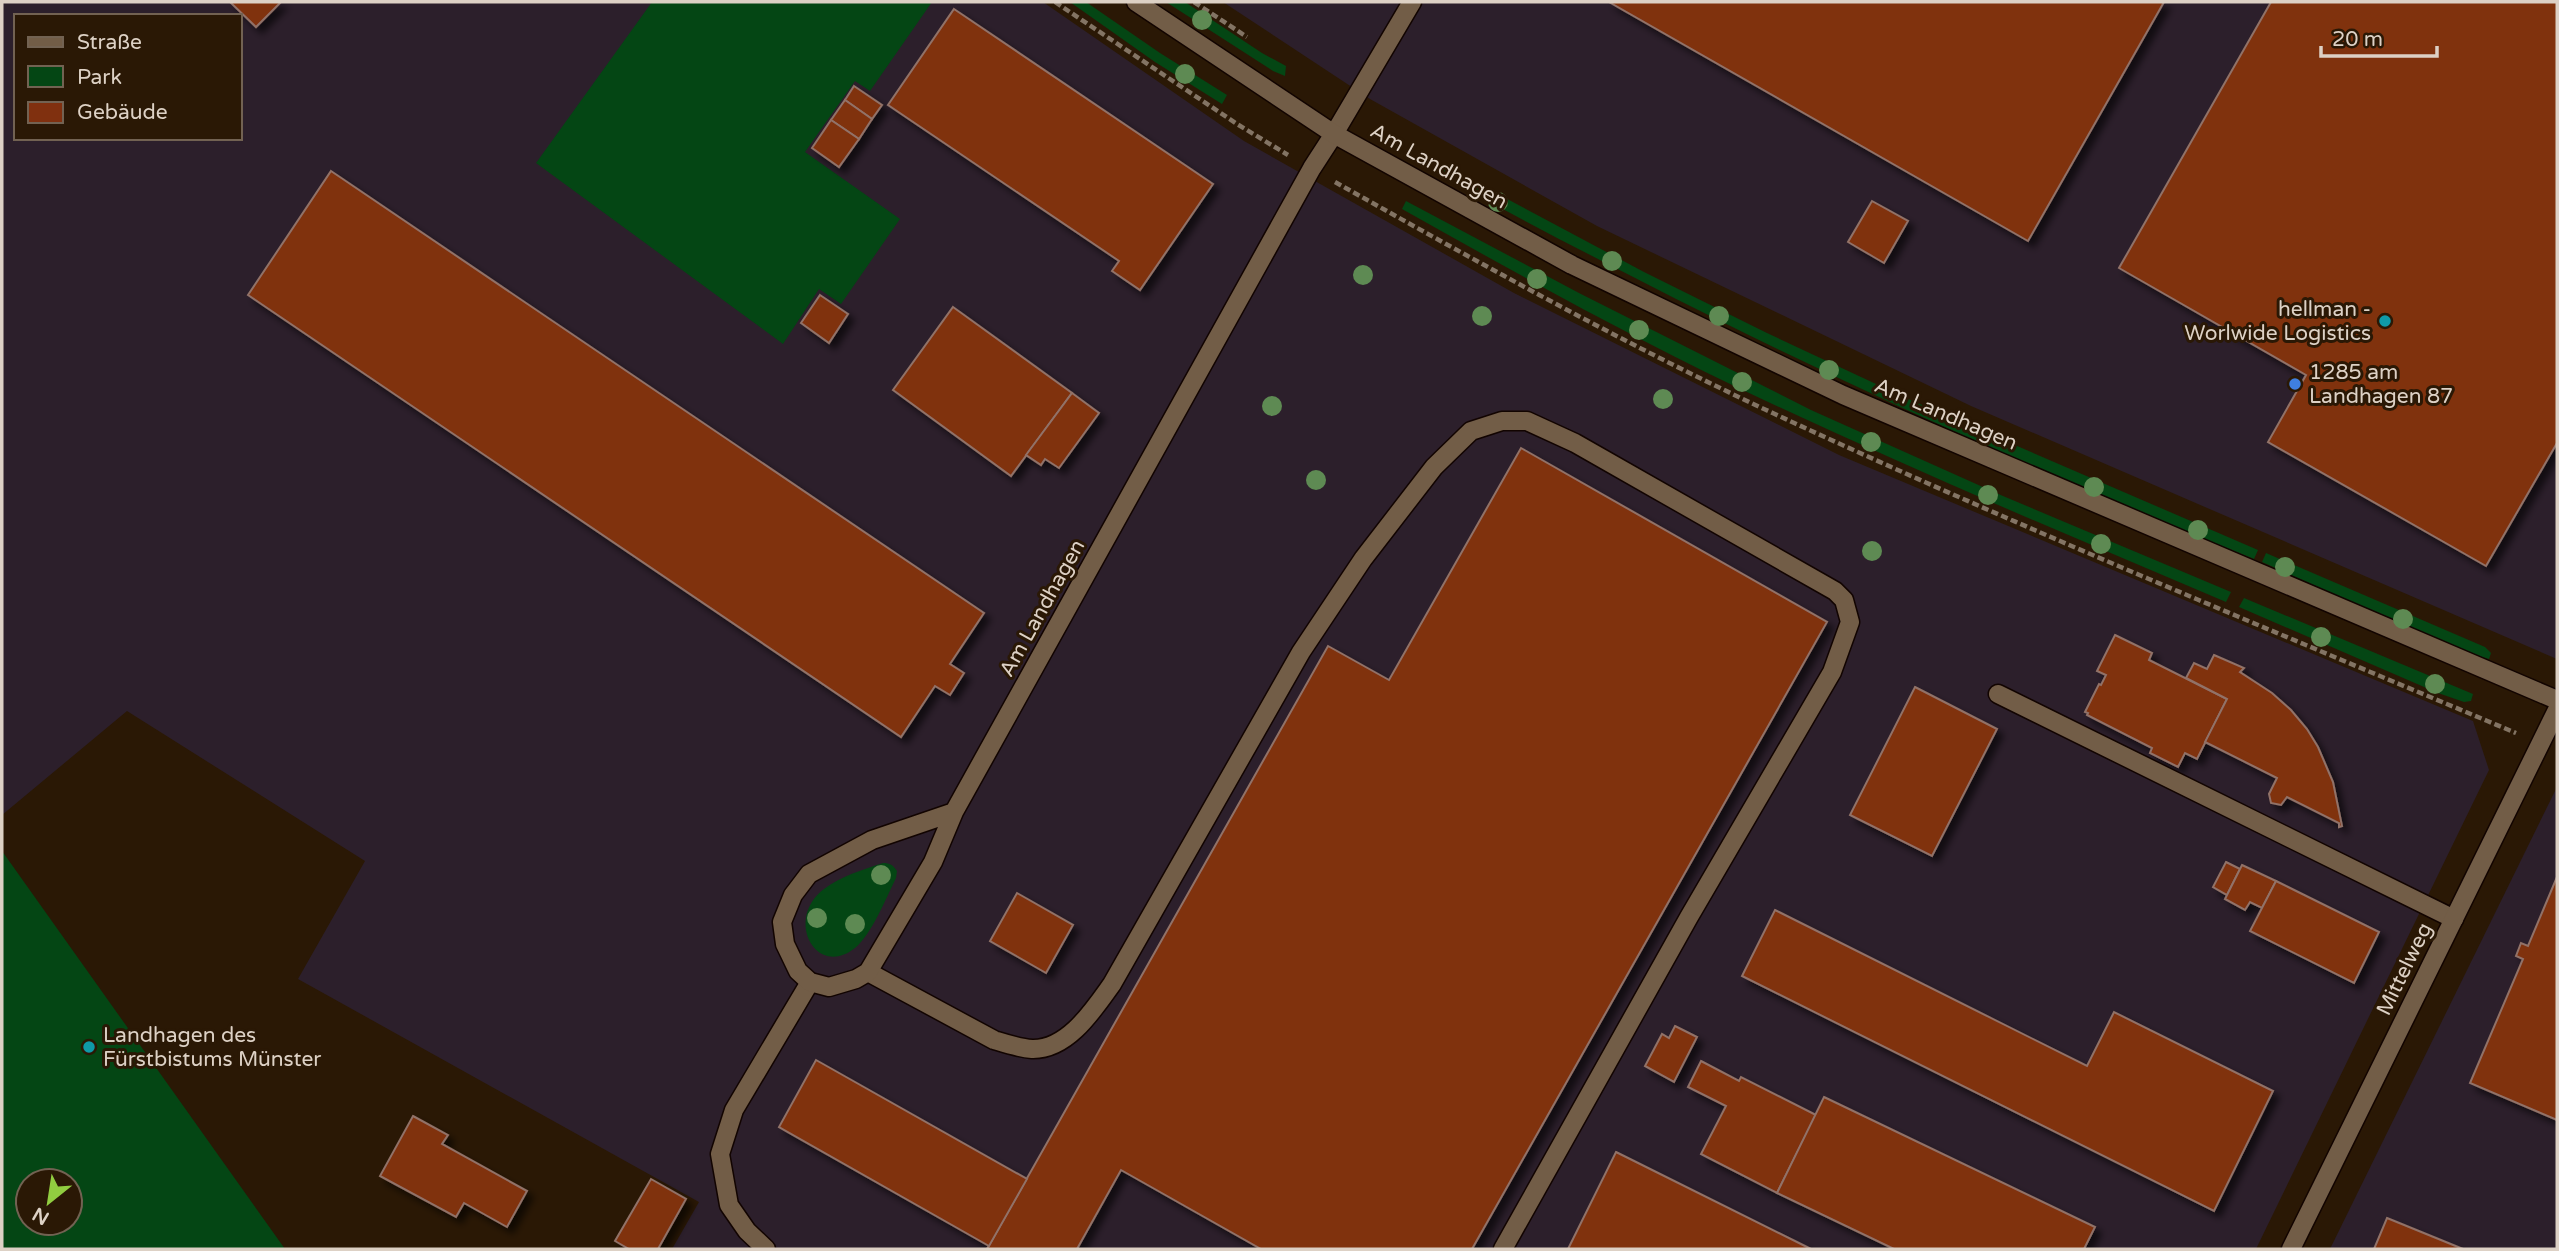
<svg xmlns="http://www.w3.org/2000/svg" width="2559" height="1251" font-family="'Varela Round',sans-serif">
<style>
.industrial{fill:#2c1f2b;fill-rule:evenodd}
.green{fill:#044614;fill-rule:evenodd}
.building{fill:#80300f;stroke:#917267;stroke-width:2;filter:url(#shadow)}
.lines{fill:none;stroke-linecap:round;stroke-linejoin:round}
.lane-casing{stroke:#120400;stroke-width:21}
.street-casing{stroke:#120400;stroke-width:21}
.secondary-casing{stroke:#120400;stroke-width:21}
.path{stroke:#837464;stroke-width:4.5;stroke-dasharray:7 3.5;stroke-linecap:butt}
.lane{stroke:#725d47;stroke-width:18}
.street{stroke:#725d47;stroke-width:18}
.secondary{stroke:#725d47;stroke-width:18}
.tree{fill:#5e8a53}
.culture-dot{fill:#0f9aa8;stroke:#2a1805;stroke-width:2.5}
.shop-dot{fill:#3f7fe0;stroke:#2a1805;stroke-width:2.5}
.labels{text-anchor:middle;stroke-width:6;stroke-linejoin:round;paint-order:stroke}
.street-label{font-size:21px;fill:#ddd1c5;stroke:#2a1805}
.poi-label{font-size:21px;fill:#ddd1c5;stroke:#2a1805;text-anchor:start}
</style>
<defs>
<filter id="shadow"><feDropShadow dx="6" dy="6" stdDeviation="3.5" flood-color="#0009"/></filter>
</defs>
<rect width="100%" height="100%" fill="#2a1805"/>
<g class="industrial">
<path d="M2 2H1043L1244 141 1514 293 1839 455 2473 721 2489 770 2256 1249H672L699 1202 298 979 365 861 127 711 2 815ZM16 16H240V138H16Z"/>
<path d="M1223 2H2557V659L1971 406 1597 226 1370 99Z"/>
<path d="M2557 787V1249H2330Z"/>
</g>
<g class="green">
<path d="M652 2H932L870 91 855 81 805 152 900 219 841 304 819 289 783 344 536 163Z"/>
<path d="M1070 2H1086L1160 53 1227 95 1222 104 1155 62Z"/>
<path d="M1166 2H1185L1262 53 1286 66 1285 76 1273 71Z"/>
<path d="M1428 162H1438L1644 272 1767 333 1906 398 2258 550 2254 559C2046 475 1841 384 1641 281 1569 244 1496 208 1427 165Z"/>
<path d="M1406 201 1579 293 1811 410 2003 496 2231 592 2226 602C2072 537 1918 472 1766 401 1642 343 1521 276 1402 209Z"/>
<path d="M2266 553 2485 647 2491 653 2489 659 2459 650 2262 562Z"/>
<path d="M2244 598 2473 694 2471 701 2464 702 2438 693 2239 607Z"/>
<path d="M2 851 285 1249H2ZM28 1181H70V1223H28Z"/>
<path d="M883 863C890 863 893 865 897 871L896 878C886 898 872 934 855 948 816 979 784 919 824 889 841 876 862 870 883 863Z"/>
</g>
<g class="building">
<path d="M230 2H281L256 27Z"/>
<path d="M1609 2H2164L2028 241Z"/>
<path d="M2271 2H2557V443L2486 566 2268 442 2306 375 2119 268Z"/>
<path d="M954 9 1213 184 1140 290 1112 271 1119 261 888 105Z"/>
<path d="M854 86 882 105 872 119 845 100Z"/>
<path d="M845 100 872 119 859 139 831 120Z"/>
<path d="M831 120 859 139 839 167 812 148Z"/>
<path d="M331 171 984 613 950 664 964 673 950 695 935 686 901 737 248 295Z"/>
<path d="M1872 201 1908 221 1884 263 1848 242Z"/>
<path d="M820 295 848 314 829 343 801 323Z"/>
<path d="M953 307 1072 393 1011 476 893 390Z"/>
<path d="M1072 393 1099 413 1059 468 1045 459 1041 465 1026 455Z"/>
<path d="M1521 448 1827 622 1472 1249H1261L1121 1170 1077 1249H987L1328 646 1389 680Z"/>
<path d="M2115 635 2152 653 2149 660 2227 699 2197 759 2185 753 2178 767 2150 753 2152 748 2087 715 2088 713 2085 712 2099 684 2101 685 2106 675 2097 671Z"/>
<path d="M2214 655 2244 668 2240 672 2272 693 2291 710 2307 729 2318 747 2333 782 2342 826 2339 827V823L2287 797 2281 805 2271 803 2269 794 2277 778 2205 742 2227 699 2186 678 2194 663 2207 669Z"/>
<path d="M1915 687 1997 729 1932 856 1850 815Z"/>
<path d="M2226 862 2240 869 2227 895 2213 887Z"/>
<path d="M2242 865 2276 881 2262 908 2250 902 2245 910 2225 899Z"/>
<path d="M2557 877V1120L2470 1083 2523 959 2516 956 2521 943 2528 946Z"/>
<path d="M2276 881 2379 932 2354 983 2250 931Z"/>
<path d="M1017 893 1073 925 1046 973 990 941Z"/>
<path d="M1775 910 2087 1066 2114 1012 2273 1091 2214 1211 1742 976Z"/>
<path d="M1675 1026 1697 1037 1674 1082 1645 1066 1662 1034 1669 1038Z"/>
<path d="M816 1060 1027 1179 989 1246 779 1127Z"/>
<path d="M1701 1061 1739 1081 1741 1077 1816 1115 1777 1193 1701 1154 1726 1106 1688 1087Z"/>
<path d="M1824 1097 2095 1227 2084 1249H1894L1777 1193Z"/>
<path d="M413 1116 448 1135 442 1144 527 1191 507 1227 464 1203 456 1217 380 1176Z"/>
<path d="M1616 1152 1811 1249H1568Z"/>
<path d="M651 1179 686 1199 658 1249H629L615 1241Z"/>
<path d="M2387 1218 2463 1249H2374Z"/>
</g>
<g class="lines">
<defs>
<g id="lane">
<path d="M1334 134 1412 2"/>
<path d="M1998 694 2454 919"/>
<path d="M868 972 994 1040C1007 1044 1019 1048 1032 1049 1068 1050 1094 1009 1112 984L1301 652 1363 559 1434 467 1471 431 1502 421H1527L1575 443 1835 591 1844 600 1850 622 1832 672 1689 917 1503 1249"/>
<path d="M766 1249 747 1231 729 1205 720 1154 734 1110 810 982"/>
</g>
<g id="street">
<path d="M954 812 872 840 809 874 793 895 782 922 785 944 798 971 810 982 829 987 856 979 868 972 933 862 954 812 1312 168 1334 134"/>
<path d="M2291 1249 2557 710"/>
</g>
<path id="secondary" d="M1136 2 1334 134 1572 265 1843 395 2557 700"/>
</defs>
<use href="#lane" class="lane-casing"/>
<use href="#street" class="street-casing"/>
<use href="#secondary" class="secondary-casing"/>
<g class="path">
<path d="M1055 2 1237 124 1288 155"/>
<path d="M1194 2 1247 37"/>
<path d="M1335 182C1476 261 1617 340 1764 409 2011 524 2264 627 2516 733"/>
</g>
<use href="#lane" class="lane"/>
<use href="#street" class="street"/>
<use href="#secondary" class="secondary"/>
</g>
<g class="tree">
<circle cx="1202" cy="20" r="10"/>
<circle cx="1185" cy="74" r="10"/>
<circle cx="1498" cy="202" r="10"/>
<circle cx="1612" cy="261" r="10"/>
<circle cx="1363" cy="275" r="10"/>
<circle cx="1537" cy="279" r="10"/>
<circle cx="1482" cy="316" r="10"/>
<circle cx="1719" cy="316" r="10"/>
<circle cx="1639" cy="330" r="10"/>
<circle cx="1829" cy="370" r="10"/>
<circle cx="1742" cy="382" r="10"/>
<circle cx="1663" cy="399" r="10"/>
<circle cx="1272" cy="406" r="10"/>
<circle cx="1871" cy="442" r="10"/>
<circle cx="1316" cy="480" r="10"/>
<circle cx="2094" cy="487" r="10"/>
<circle cx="1988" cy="495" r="10"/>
<circle cx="2198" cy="530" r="10"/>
<circle cx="2101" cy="544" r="10"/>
<circle cx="1872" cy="551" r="10"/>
<circle cx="2285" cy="567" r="10"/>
<circle cx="2403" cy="619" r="10"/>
<circle cx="2321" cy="637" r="10"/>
<circle cx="2435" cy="684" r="10"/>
<circle cx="881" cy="875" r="10"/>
<circle cx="817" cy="918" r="10"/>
<circle cx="855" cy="924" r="10"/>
</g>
<g class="culture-dot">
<circle cx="2385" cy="321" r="7"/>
<circle cx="89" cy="1047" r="7"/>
</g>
<circle class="shop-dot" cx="2295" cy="384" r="7"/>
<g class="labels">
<g class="street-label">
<text transform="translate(1439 166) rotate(29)" y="7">Am Landhagen</text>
<text transform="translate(1946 414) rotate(23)" y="7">Am Landhagen</text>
<text transform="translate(1042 608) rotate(-61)" y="7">Am Landhagen</text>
<text transform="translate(2404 969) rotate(-64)" y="7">Mittelweg</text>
</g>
<g class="poi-label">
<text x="2371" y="316" text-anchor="end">hellman -<tspan x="2371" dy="24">Worlwide Logistics</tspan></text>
<text x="2309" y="379">1285 am<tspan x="2309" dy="24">Landhagen 87</tspan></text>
<text x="103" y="1042">Landhagen des<tspan x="103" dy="24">Fürstbistums Münster</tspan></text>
</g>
</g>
<rect width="2559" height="1251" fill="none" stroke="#ddd1c5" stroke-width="7"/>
<rect x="14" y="14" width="228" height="126" fill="#2a1805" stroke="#726252" stroke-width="2"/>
<rect x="28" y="37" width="35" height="10" fill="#725d47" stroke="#726252" stroke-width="2"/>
<text x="77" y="49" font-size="21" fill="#ddd1c5">Straße</text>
<rect x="28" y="66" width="35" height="21" fill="#044614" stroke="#726252" stroke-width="2"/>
<text x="77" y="84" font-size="21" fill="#ddd1c5">Park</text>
<rect x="28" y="102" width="35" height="21" fill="#80300f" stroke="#726252" stroke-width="2"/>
<text x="77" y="119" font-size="21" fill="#ddd1c5">Gebäude</text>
<g transform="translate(49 1202) rotate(210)"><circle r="33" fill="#2a1805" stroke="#726252" stroke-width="2"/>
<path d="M0-5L12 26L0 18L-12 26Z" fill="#91cd40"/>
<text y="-10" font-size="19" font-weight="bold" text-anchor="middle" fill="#ddd1c5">N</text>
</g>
<path d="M2321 46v10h116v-10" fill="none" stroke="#ddd1c5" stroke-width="3.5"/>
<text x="2332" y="46" font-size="21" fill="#ddd1c5" stroke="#2a1805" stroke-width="5" paint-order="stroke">20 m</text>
</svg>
